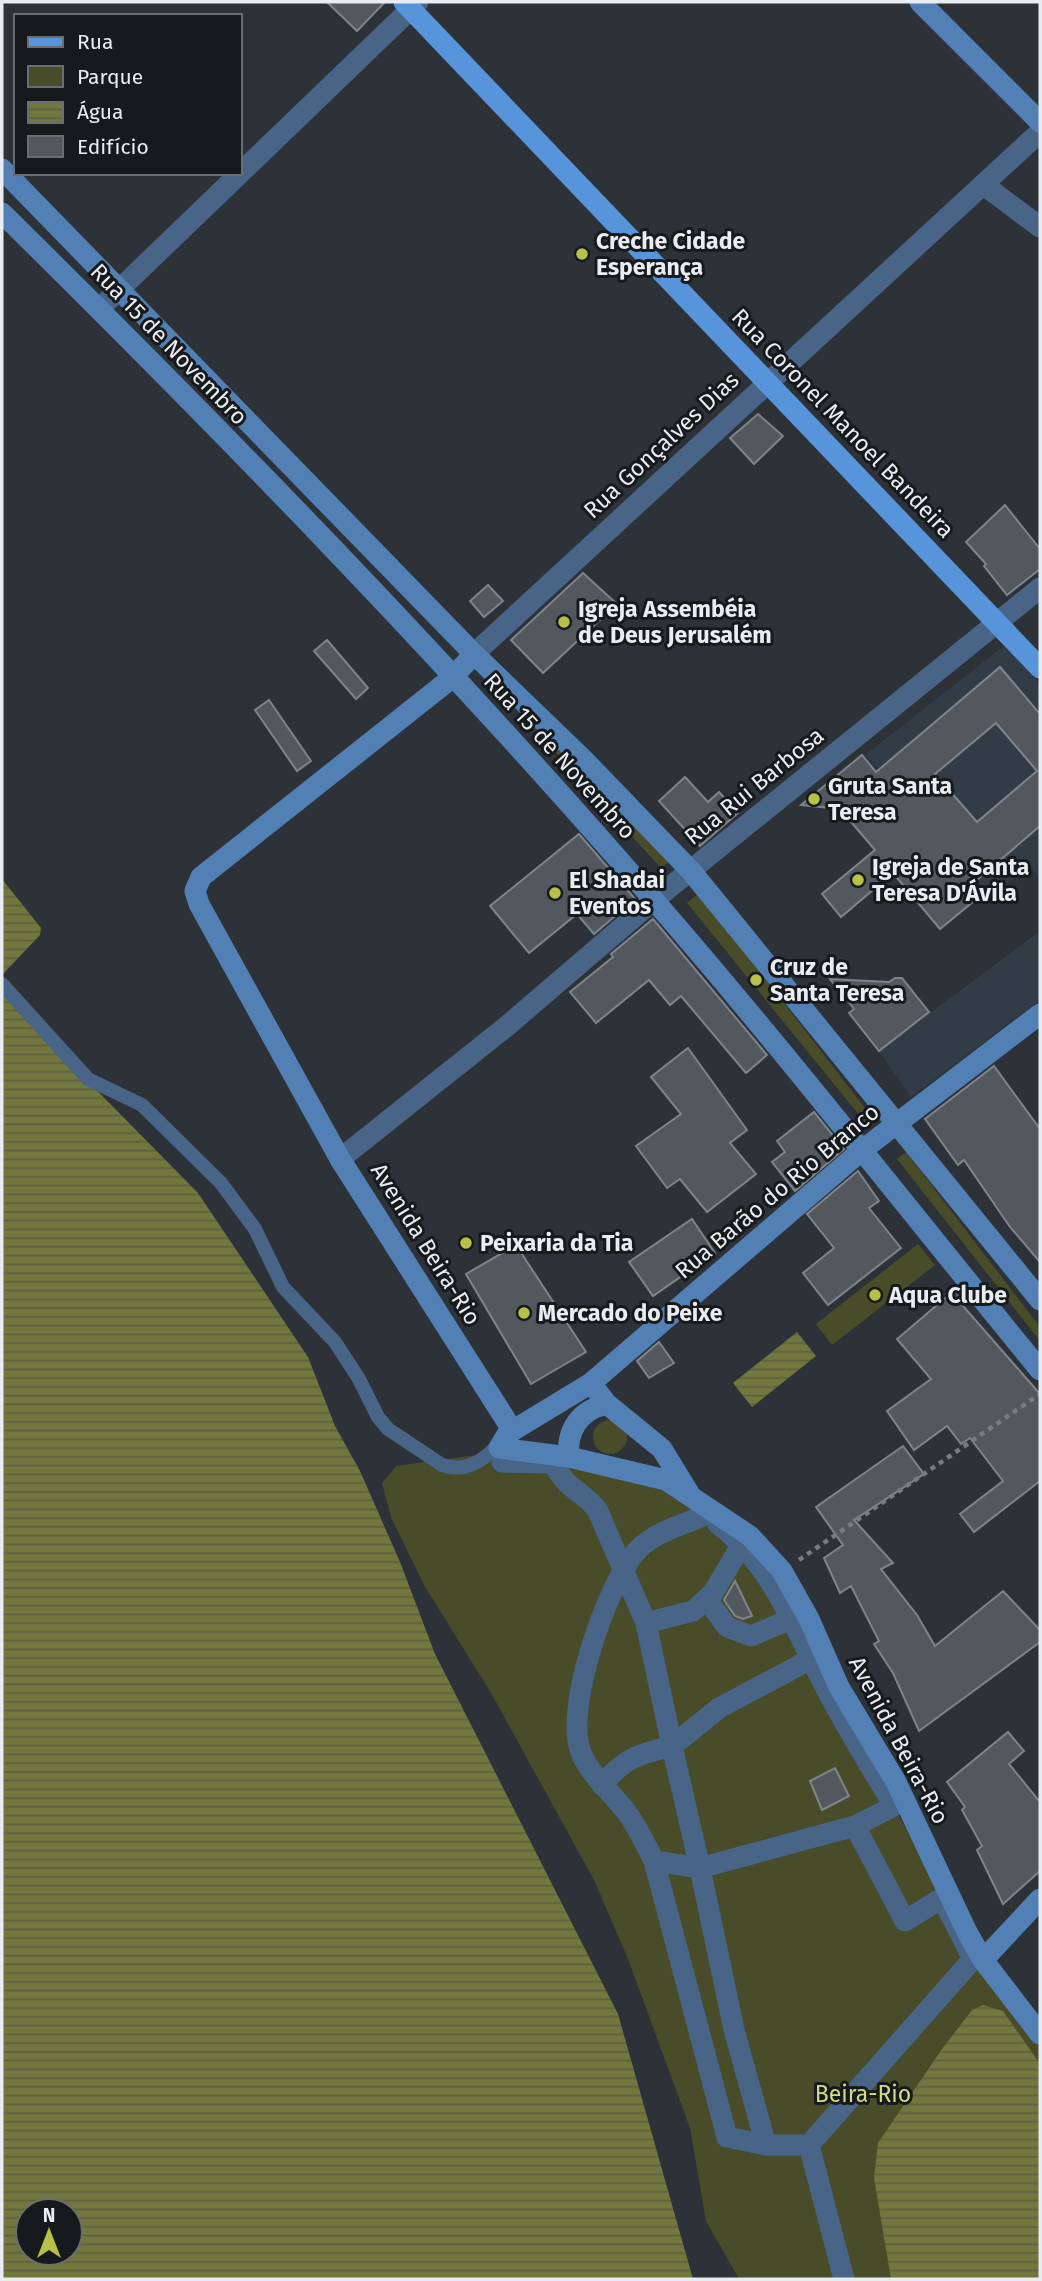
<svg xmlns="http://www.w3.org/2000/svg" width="1042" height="2281" font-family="'Fira Sans',sans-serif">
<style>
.built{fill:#323c47}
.green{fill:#494c28}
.water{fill:url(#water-rules);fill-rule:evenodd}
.building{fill:#52585e;stroke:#7e848c;stroke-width:2;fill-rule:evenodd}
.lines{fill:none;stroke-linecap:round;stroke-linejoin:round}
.path{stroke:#787c81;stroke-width:4.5;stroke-dasharray:5 5;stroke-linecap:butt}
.lane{stroke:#486486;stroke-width:14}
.street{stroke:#486486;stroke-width:21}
.secondary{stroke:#5280b5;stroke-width:21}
.primary{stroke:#5894d9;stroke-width:21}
.poi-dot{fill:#b8c147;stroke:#171a1c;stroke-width:2.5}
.labels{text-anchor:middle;stroke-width:6;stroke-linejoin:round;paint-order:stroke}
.poi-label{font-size:23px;font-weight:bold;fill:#e9ecf0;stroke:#171a1c;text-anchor:start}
.street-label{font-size:23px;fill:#e9ecf0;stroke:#171a1c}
.park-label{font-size:23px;fill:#d3db83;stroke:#171a1c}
</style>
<defs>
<pattern id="water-rules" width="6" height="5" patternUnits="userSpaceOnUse" patternTransform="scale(1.75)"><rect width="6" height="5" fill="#72773d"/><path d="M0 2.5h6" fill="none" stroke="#5e6142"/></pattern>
</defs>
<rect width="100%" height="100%" fill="#2d3238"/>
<g class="built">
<path d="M1004 646 1040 684V879L1030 865 991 897 914 803 865 755Z"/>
<path d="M1040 931V1000L911 1097 879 1051Z"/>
</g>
<g class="green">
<path d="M478 667 670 861 661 868Z"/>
<path d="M699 893 875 1121 868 1126 687 903Z"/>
<path d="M906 1152 1040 1327V1341L897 1159Z"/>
<path d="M918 1244 935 1265 832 1345 816 1324Z"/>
<circle cx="610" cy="1437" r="17"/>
<path d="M492 1453 631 1462 742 1544 894 1806 934 1882 1040 2022V2279H739L706 2221 690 2128 628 1959 594 1880 491 1693 424 1585 391 1517 382 1483 396 1466Z"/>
</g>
<g class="water">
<path d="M2 879 41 928 40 935 2 975Z"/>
<path d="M2 994 198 1193 308 1357 335 1426 360 1471 400 1562 435 1654 618 2014 693 2279H2ZM28 2211H70V2253H28Z"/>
<path d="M797 1332 816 1356 752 1407 733 1383Z"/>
<path d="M983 2005 1003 2011 1040 2064V2279H891L874 2178 878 2143 942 2049 972 2010Z"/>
</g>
<g class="building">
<path d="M327 2H385L357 31Z"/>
<path d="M758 414 783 436 754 464 730 438Z"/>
<path d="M1005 505 1040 549V569L1007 595 984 566 986 564 966 542Z"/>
<path d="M583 573 617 604 543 673 511 640Z"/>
<path d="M488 585 503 601 484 617 470 601Z"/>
<path d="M327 640 368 688 356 699 314 651Z"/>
<path d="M1000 667 1040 714V826L971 885 980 896 940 929 893 873 841 917 822 894 875 850 840 809 801 805 862 755 876 772ZM996 723 1037 771 977 822 935 774Z"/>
<path d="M269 700 311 761 297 771 255 710Z"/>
<path d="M685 777 708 802 719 792 738 813 700 846 659 801Z"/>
<path d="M579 834 635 899 594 934 577 914 529 953 490 906Z"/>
<path d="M653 919 767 1055 746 1073 681 996 670 1005 649 980 596 1023 570 992 613 957 611 954Z"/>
<path d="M895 978H902L929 1012 879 1051 849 1013 854 1009 830 979 889 982Z"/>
<path d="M688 1048 747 1130 730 1143 756 1174 707 1212 680 1179 667 1188 636 1146 681 1114 651 1077Z"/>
<path d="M994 1066 1040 1129V1262L1010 1227 964 1160 958 1165 925 1119Z"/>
<path d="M814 1112 844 1149 795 1191 772 1162 785 1152 777 1141Z"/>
<path d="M858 1171 879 1201 869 1208 901 1248 828 1305 803 1273 834 1248 807 1214Z"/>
<path d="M692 1219 715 1253 653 1296 629 1262Z"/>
<path d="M516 1245 586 1352 531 1384 466 1274Z"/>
<path d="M956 1289 967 1303 963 1306 1040 1394V1481L974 1532 960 1514 1003 1481 970 1438 961 1444 947 1426 914 1450 887 1411 931 1379 897 1339Z"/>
<path d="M659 1342 674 1363 649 1378 637 1361Z"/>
<path d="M903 1446 924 1474 854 1520 893 1563 881 1569 917 1615 935 1646 1003 1591 1040 1630V1642L919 1731 893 1673 874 1644 879 1641 851 1586 840 1593 824 1558 843 1545 816 1507Z"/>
<path d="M735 1581 752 1616 743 1619 735 1616 724 1600Z"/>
<path d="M1008 1732 1024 1751 1009 1764 1040 1802V1871L1003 1904 977 1850 982 1846 962 1810 965 1807 947 1782Z"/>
<path d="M835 1768 849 1796 822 1810 810 1781Z"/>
</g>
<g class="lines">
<path class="path" d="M799 1560 1040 1394"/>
<path class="lane" d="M2 984 88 1079 142 1105 221 1183 255 1229 283 1287 335 1342 359 1379 378 1417 388 1429 442 1465C466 1473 483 1461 499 1444"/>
<g class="street">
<path d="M984 185 1040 227"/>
<path d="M99 309 418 2"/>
<path d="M474 654 1040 132"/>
<path d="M340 1159 507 1026 654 900 1040 588"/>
<path d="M502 1462 546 1463"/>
<path d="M555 1465C566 1490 584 1491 598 1511L646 1623 672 1746C639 1754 624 1758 602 1785"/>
<path d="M703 1516C680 1526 651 1533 634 1554 606 1589 562 1713 582 1755 592 1777 610 1791 625 1810 637 1826 645 1843 654 1861L700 1868 672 1746 719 1708 811 1659"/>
<path d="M718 1524C775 1567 796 1633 829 1694 849 1732 872 1769 894 1806L855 1826 905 1921 942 1898 973 1959 809 2145H766L734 2030 700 1868 855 1826"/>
<path d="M712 1606 727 1627 751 1636 791 1619"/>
<path d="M646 1623 693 1611 713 1593 742 1544"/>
<path d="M654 1861 727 2137 766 2145"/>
<path d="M809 2145 844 2279"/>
</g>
<g class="secondary">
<path d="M920 2 1040 122"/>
<path d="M2 169 474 654 583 759 691 871 1040 1300"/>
<path d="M2 213C226 434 447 661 653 899 786 1052 911 1213 1040 1370"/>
<path d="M474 654 453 677 201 877 195 891 199 904 340 1159 511 1428 499 1448 569 1457 666 1480 750 1536 782 1571 809 1619 839 1687 896 1782 967 1932 983 1960 1040 2034"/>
<path d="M591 1383 607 1404 662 1449 689 1493"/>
<path d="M512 1431 591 1383 861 1151 1040 1014"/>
<path d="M569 1457C566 1430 580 1410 607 1404"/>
<path d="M983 1960 1040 1899"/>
</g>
<path class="primary" d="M404 2 1040 668"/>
</g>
<g class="poi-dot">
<circle cx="582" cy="254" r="7"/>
<circle cx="564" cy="622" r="7"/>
<circle cx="814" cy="799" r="7"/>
<circle cx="858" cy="880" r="7"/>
<circle cx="555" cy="893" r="7"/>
<circle cx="756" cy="980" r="7"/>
<circle cx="466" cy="1243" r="7"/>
<circle cx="875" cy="1295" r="7"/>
<circle cx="524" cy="1313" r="7"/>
</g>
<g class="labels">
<g class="poi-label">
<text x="596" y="249">Creche Cidade<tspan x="596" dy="26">Esperança</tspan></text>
<text x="578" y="617">Igreja Assembéia<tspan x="578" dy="26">de Deus Jerusalém</tspan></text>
<text x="828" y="794">Gruta Santa<tspan x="828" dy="26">Teresa</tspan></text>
<text x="872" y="875">Igreja de Santa<tspan x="872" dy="26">Teresa D'Ávila</tspan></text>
<text x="569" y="888">El Shadai<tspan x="569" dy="26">Eventos</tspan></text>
<text x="770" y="975">Cruz de<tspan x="770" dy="26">Santa Teresa</tspan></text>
<text x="480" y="1251">Peixaria da Tia</text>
<text x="889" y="1303">Aqua Clube</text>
<text x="538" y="1321">Mercado do Peixe</text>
</g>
<g class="street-label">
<text transform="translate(169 344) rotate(46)" y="8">Rua 15 de Novembro</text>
<text transform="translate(843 423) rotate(46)" y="8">Rua Coronel Manoel Bandeira</text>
<text transform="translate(661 445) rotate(-43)" y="8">Rua Gonçalves Dias</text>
<text transform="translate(560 756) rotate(48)" y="8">Rua 15 de Novembro</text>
<text transform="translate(754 786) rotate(-39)" y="8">Rua Rui Barbosa</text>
<text transform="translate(777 1191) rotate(-40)" y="8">Rua Barão do Rio Branco</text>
<text transform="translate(426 1244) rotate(58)" y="8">Avenida Beira-Rio</text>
<text transform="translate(899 1740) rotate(62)" y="8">Avenida Beira-Rio</text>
</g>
<g class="park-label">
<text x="863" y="2102">Beira-Rio</text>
</g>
</g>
<rect width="1042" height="2281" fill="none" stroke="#e9ecf0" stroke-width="7"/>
<rect x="14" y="14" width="228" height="161" fill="#171a1c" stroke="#6b6e71" stroke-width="2"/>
<rect x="28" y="37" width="35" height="10" fill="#5894d9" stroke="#6b6e71" stroke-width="2"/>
<text x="77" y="49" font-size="21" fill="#e9ecf0">Rua</text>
<rect x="28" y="66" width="35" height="21" fill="#494c28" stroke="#6b6e71" stroke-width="2"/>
<text x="77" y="84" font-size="21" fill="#e9ecf0">Parque</text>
<rect x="28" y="102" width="35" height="21" fill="url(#water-rules)" stroke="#6b6e71" stroke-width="2"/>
<text x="77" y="119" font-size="21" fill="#e9ecf0">Água</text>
<rect x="28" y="136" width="35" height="21" fill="#52585e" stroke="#6b6e71" stroke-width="2"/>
<text x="77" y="154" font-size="21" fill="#e9ecf0">Edifício</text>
<g transform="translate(49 2232)"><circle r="33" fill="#171a1c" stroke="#6b6e71" stroke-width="2"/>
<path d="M0-5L12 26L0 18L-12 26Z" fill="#b8c147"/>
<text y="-10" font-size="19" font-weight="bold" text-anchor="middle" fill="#e9ecf0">N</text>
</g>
</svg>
